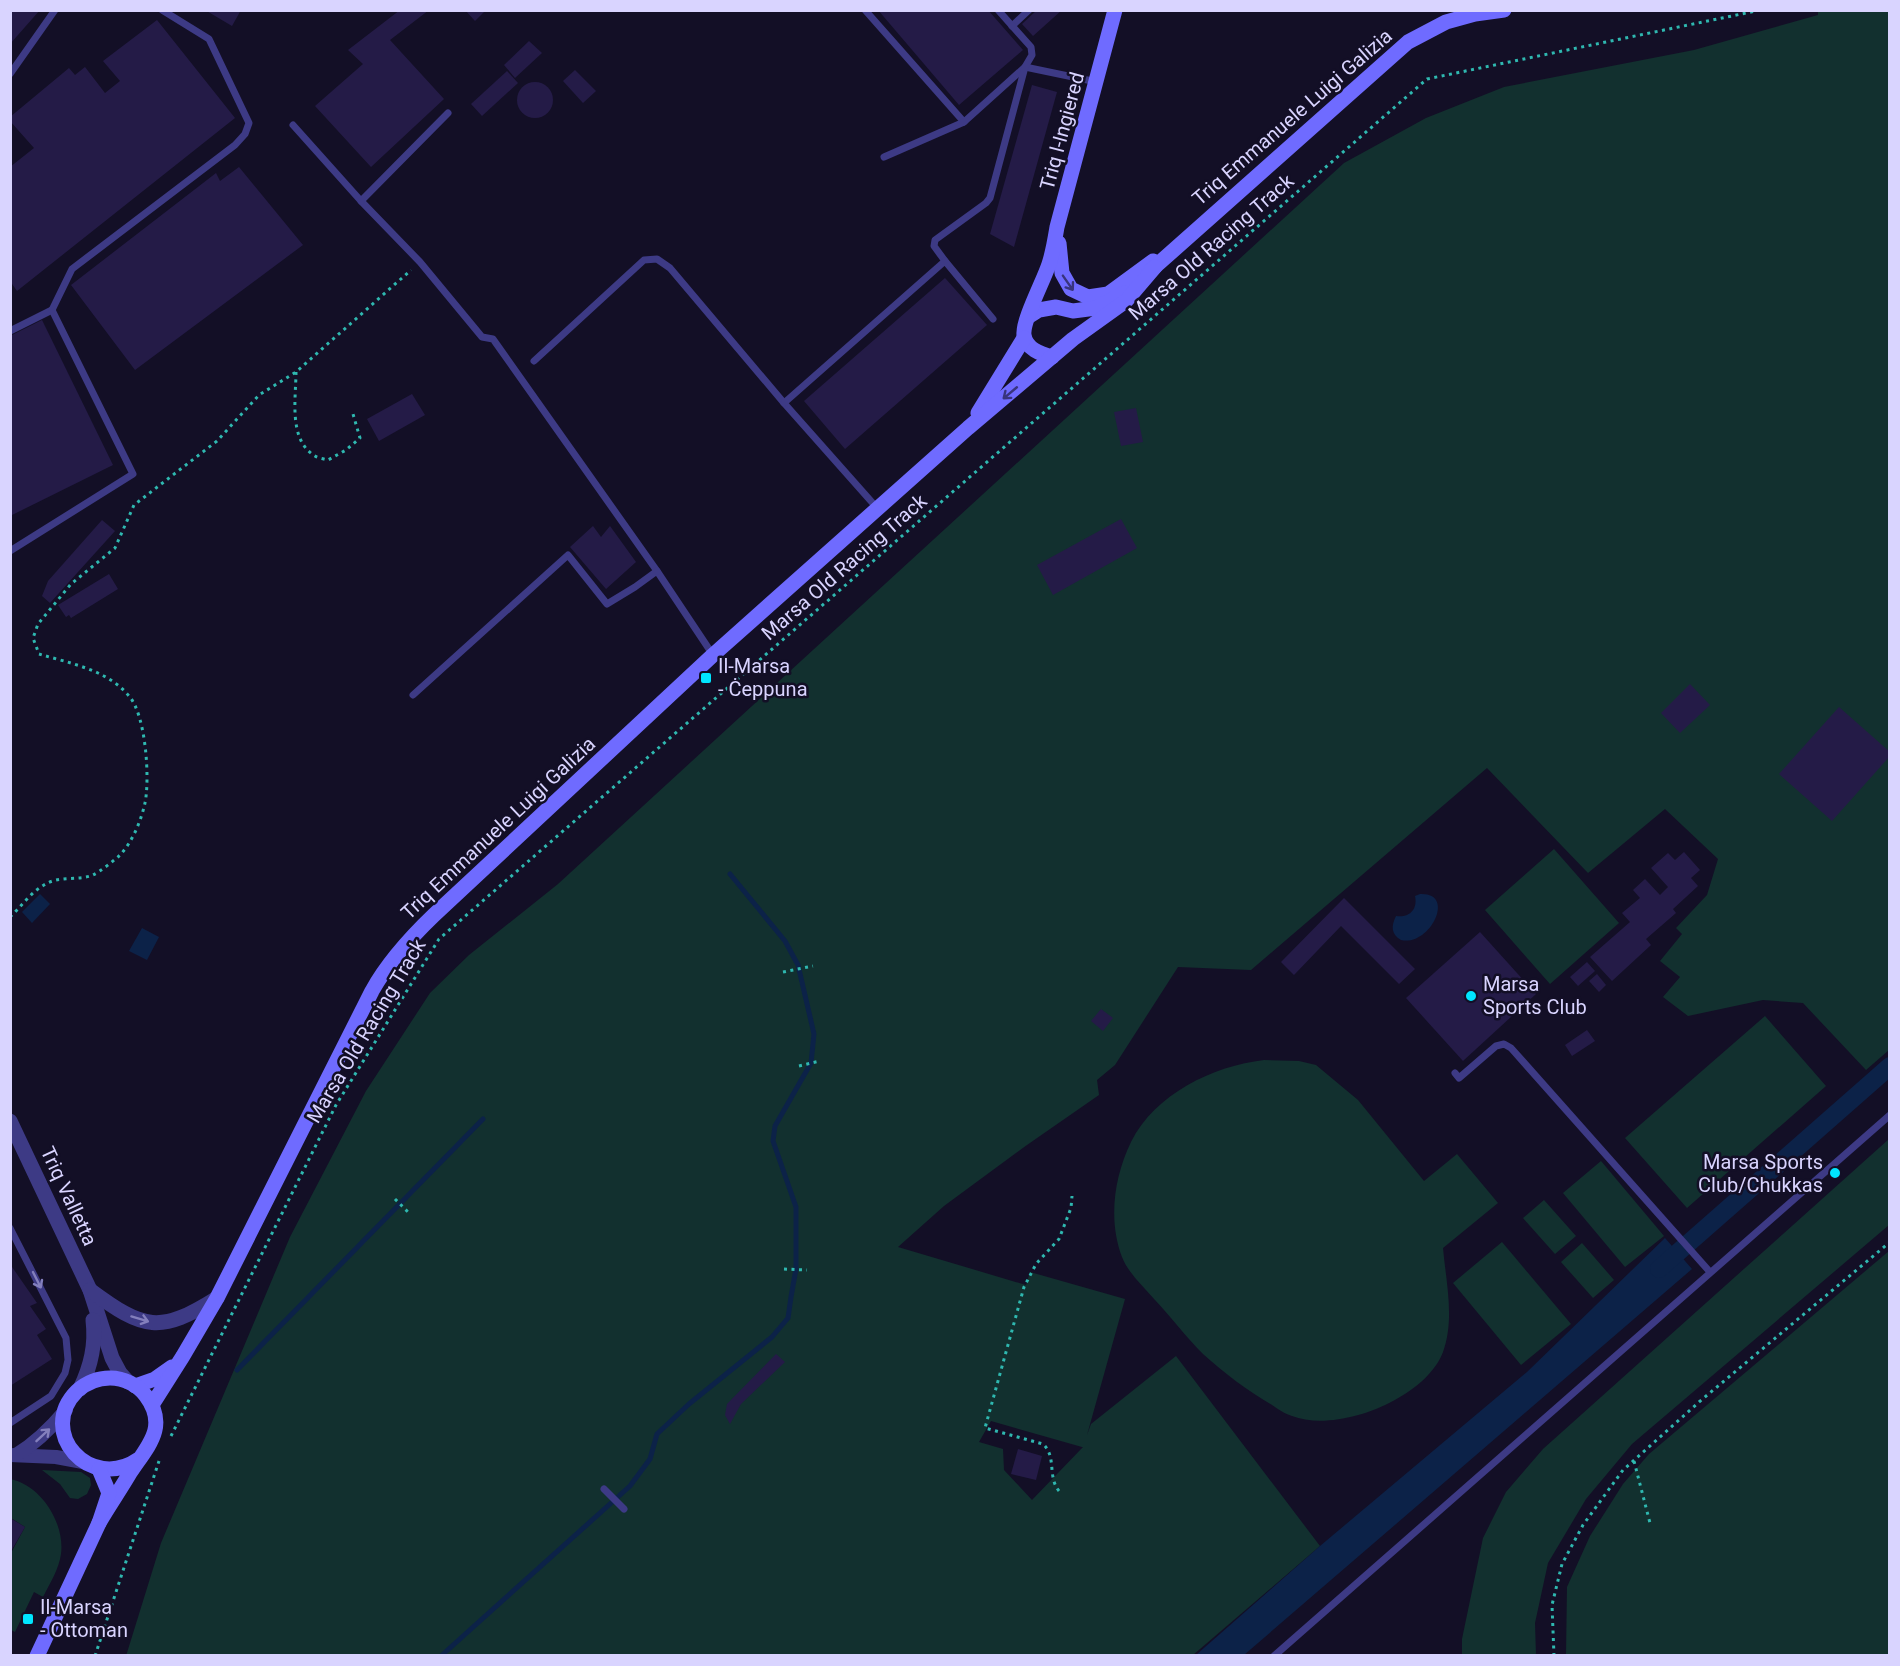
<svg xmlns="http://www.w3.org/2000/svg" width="1900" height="1666" font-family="Roboto,sans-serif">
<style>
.green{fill:#12302f;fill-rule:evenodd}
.water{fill:#0c2248}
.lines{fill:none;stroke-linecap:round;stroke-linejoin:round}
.stream{stroke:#0c2248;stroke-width:5}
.canal{stroke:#0c2248;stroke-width:18}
.building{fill:#241b47}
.path{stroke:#2fb8b0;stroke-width:3;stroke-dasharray:3 4.5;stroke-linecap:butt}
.service{stroke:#3d3a85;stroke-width:7}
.minor{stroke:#3d3a85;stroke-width:14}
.tertiary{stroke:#3d3a85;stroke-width:15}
.secondary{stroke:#6f6bff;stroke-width:15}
.oneway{stroke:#38347d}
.oneway2{stroke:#837fbc}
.poi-dot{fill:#00e5ff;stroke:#130f26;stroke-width:2}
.labels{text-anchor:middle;stroke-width:5;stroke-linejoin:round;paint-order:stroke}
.street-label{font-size:20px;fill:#d9d4ff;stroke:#130f26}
.poi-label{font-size:20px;fill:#d9d4ff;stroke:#130f26;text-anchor:start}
</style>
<rect width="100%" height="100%" fill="#130f26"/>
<g class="green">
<path d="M1818 11H1889V1050L1866 1070 1803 1003 1763 1000 1688 1016 1663 997 1680 977 1660 961 1682 934 1676 928 1707 895 1718 859 1665 809 1588 873 1487 768 1251 970 1178 967 1115 1065 1097 1080 1099 1095 1027 1145 944 1206 898 1247 1026 1285 1030 1272 1125 1299 1087 1435 1091 1424 1176 1356 1320 1546 1193 1655 126 1656 161 1543 290 1237 366 1091 430 993 469 955 558 884 1344 163 1426 118 1504 87 1694 50 1818 15ZM991 1421 1082 1447H1083L1032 1500 1004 1470 1003 1449 979 1442Z"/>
<path d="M1554 849 1619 923 1550 984 1485 910Z"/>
<path d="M1765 1016 1826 1086 1687 1208 1625 1138Z"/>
<path d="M1264 1060 1299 1061 1316 1065 1358 1100 1424 1181 1457 1154 1498 1203 1443 1248C1446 1282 1455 1319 1443 1352 1426 1398 1338 1434 1292 1416 1285 1414 1278 1409 1272 1405 1248 1391 1224 1373 1203 1354 1186 1337 1171 1317 1155 1300 1144 1287 1128 1273 1122 1257 1108 1220 1114 1177 1131 1142 1155 1094 1213 1066 1264 1060Z"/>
<path d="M1889 1139V1225L1632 1444 1586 1499 1548 1563 1535 1623 1536 1655H1462V1639L1483 1538 1506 1492 1543 1449Z"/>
<path d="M1601 1161 1664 1236 1625 1267 1563 1193Z"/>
<path d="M1544 1200 1576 1236 1555 1254 1523 1218Z"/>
<path d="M1502 1242 1571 1324 1521 1365 1453 1283Z"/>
<path d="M1582 1243 1614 1280 1593 1298 1561 1262Z"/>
<path d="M1889 1251V1655H1566L1567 1587 1590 1536 1623 1484 1649 1454Z"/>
<path d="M42 1470 81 1472 90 1478 91 1485 87 1494 78 1499 70 1498 60 1484Z"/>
<path d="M10 1479C41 1485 65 1523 61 1554 59 1569 50 1583 43 1597L34 1592 15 1632 11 1630V1553L25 1527 11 1518Z"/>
</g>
<g class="water">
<path d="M40 894 50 904 32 923 22 912Z"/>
<path d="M1420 894C1457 892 1430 947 1401 940 1391 934 1391 926 1396 916 1409 918 1418 910 1415 896Z"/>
<path d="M142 928 159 937 147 960 129 951Z"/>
<path d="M1665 1238 1692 1269 1244 1655H1196L1320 1546 1527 1372Z"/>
</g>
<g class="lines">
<g class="stream">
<path d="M237 1370 483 1119"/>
<path d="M441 1656 630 1486 650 1459 657 1434 689 1404 772 1337 788 1318 791 1297 796 1269V1207L773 1141 775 1126 811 1063 814 1034 798 965 785 941 730 874"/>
</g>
<path class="canal" d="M1659 1269 1890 1066"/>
</g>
<g class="building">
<path d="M10 10H40L10 44Z"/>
<path d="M205 10H241L232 26Z"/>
<path d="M400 10H429L390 40 444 99 371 167 315 106 363 64 348 50Z"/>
<path d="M465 10H486L475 21Z"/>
<path d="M878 10H988L1023 50 959 105Z"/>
<path d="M1037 10H1062L1033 36 1022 24Z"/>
<path d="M157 20 235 118 17 291 10 281V167L34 148 10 121V117L69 68 75 75 85 67 105 93 120 81 103 61Z"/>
<path d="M529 41 542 53 515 78 504 65Z"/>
<path d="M575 70 596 91 583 103 563 81Z"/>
<path d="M507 71 518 83 482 116 471 104Z"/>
<circle cx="535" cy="100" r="18"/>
<path d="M1032 85 1057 92 1014 247 990 234Z"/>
<path d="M239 167 303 245 135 370 71 285 216 173 220 181Z"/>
<path d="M945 278 987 325 845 449 804 401Z"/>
<path d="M42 320 113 465 10 516V336Z"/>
<path d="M412 394 425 415 379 441 367 419Z"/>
<path d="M1136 408 1143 442 1121 446 1114 412Z"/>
<path d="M1121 519 1137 548 1053 595 1037 565Z"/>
<path d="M102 520 115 531 50 603 42 596 48 581Z"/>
<path d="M593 526 601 537 610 526 636 562 606 589 570 547Z"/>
<path d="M109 574 118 589 71 618 69 615 66 617 58 605Z"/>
<path d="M1690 684 1710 705 1680 733 1661 713Z"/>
<path d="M1839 707 1890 752V756L1832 821 1779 774Z"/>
<path d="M1684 852 1700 870 1691 878 1698 886 1673 909 1676 913 1646 939 1651 945 1612 981 1590 957 1630 922 1622 913 1640 898 1633 890 1645 879 1660 895 1668 887 1651 868 1668 853 1675 860Z"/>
<path d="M1344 898 1415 969 1399 984 1341 926 1294 975 1281 962Z"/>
<path d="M1480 932 1536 994 1463 1061 1406 998Z"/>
<path d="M1587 962 1595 971 1578 986 1570 977Z"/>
<path d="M1597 974 1606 985 1599 992 1589 981Z"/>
<path d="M1101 1009 1113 1018 1103 1031 1091 1021Z"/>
<path d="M1587 1030 1595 1041 1572 1056 1565 1045Z"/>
<path d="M10 1264 37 1303 30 1306 46 1329 37 1335 52 1359 10 1386Z"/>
<path d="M776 1354 785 1362 741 1404 730 1424 725 1415 727 1404Z"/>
<path d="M1018 1449 1042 1456 1036 1480 1011 1474Z"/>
<path d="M10 1518 25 1527 10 1553Z"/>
</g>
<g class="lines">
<g class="path">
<path d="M296 372C296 398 288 440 315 456 318 458 324 459 328 460L346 450 360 438 353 414"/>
<path d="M10 917C21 907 31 892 44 885 59 875 79 881 93 875 101 871 112 862 119 856 132 843 141 821 145 803 150 779 146 715 129 696 108 670 69 663 39 654L33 638 38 624 71 584 115 548 134 505 217 441 259 395 296 372 411 270"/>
<path d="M783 972 813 966"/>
<path d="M799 1066 820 1061"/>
<path d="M395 1199 408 1212"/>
<path d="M784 1269 807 1270"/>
<path d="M171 1436 336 1105 439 939 1427 79 1756 11"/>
<path d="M1634 1461 1650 1523"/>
<path d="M1059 1491C1047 1476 1057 1457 1043 1444L985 1428 1024 1287 1036 1264 1059 1239 1071 1208 1072 1196"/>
<path d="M95 1656 159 1461"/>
<path d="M1554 1656 1552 1605 1562 1564 1583 1525 1623 1470 1699 1402 1890 1242"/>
</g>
<g class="service">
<path d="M865 10 964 122"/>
<path d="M1012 26 1029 10"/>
<path d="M10 74 55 10"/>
<path d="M293 125 361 201 420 262 482 337 493 339 657 571 713 655"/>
<path d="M884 157 964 122 1025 67 1097 82"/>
<path d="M361 201 448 113"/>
<path d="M945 261 934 246 935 240 986 203 990 198 1025 67 1032 55 1031 47 998 10"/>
<path d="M10 331 52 310"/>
<path d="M534 361 644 260 657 259 670 268 784 403 878 509"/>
<path d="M784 403 945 261 993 319"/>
<path d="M10 551 133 474 52 310 72 269 235 145 245 134 249 123 209 39 162 10"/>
<path d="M413 695 568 555 607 604 635 587 657 571"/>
<path d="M1455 1073 1459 1078 1496 1046 1504 1044 1511 1048 1710 1272"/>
<path d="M10 1228 66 1338 68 1360 65 1373 51 1396 10 1423"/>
<path d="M604 1489 624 1509"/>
<path d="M1274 1656 1890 1115"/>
</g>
<g class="minor">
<path d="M10 1455 56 1457 83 1462"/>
<path d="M16 1455C36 1443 51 1428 66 1410"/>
</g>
<g class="tertiary">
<path d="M10 1121 90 1290 112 1358 120 1373 128 1382"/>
<path d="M90 1290C144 1330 160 1334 217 1298"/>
<path d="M80 1389C91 1366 96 1345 93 1320"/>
</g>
<g class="secondary">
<path d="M1059 243 1062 273 1071 289 1088 297 1108 294 1153 261"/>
<path d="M1149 272 1408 42 1446 22 1475 14 1504 10"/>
<path d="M1028 317 1039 310 1056 307 1073 311 1096 308 1124 293"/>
<path d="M1052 357C1041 354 1026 349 1024 335 1022 321 1044 280 1049 264 1053 252 1055 239 1057 227L1115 10"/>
<path d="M978 413 1024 338"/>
<path d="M135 1386 155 1379 172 1367"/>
<path d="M152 1405 183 1356 217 1298 372 991C388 962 410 938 434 915L713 655 968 428 1073 339 1126 301 1155 267"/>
<path d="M99 1523C109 1506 120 1490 130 1473 147 1447 169 1427 146 1396 138 1385 124 1378 110 1378 98 1378 86 1383 77 1391 36 1432 90 1493 139 1459"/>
<path d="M37 1656 99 1523 109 1493 99 1469"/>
</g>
</g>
<defs><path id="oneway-shaft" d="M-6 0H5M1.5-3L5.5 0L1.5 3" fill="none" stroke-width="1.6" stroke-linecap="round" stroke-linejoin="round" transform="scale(1.5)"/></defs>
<g class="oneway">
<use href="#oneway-shaft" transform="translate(1068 283) rotate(55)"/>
<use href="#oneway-shaft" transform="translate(1010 393) rotate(140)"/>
</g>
<g class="oneway2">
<use href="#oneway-shaft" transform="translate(37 1280) rotate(63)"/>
<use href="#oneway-shaft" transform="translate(140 1319) rotate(17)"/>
<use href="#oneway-shaft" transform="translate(43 1435) rotate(-43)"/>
</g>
<g class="poi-dot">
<rect x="700" y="672" width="12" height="12" rx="3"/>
<circle cx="1471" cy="996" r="6"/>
<circle cx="1835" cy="1173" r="6"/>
<rect x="22" y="1613" width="12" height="12" rx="3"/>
</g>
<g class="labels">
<g class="street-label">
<text transform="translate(1292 117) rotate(-41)" y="7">Triq Emmanuele Luigi Galizia</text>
<text transform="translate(1062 131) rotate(-75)" y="7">Triq l-Ingiered</text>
<text transform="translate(1211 247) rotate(-41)" y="7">Marsa Old Racing Track</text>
<text transform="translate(844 567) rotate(-41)" y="7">Marsa Old Racing Track</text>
<text transform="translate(498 828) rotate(-43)" y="7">Triq Emmanuele Luigi Galizia</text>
<text transform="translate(366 1031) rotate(-59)" y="7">Marsa Old Racing Track</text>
<text transform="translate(69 1196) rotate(65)" y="7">Triq Valletta</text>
</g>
<g class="poi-label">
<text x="718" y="673">Il-Marsa<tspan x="718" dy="23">- Ċeppuna</tspan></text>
<text x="1483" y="991">Marsa<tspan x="1483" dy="23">Sports Club</tspan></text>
<text x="1823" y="1169" text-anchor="end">Marsa Sports<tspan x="1823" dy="23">Club/Chukkas</tspan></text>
<text x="40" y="1614">Il-Marsa<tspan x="40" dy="23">- Ottoman</tspan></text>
</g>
</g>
<rect width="1900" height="1666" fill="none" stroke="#d9d4ff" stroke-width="24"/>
</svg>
